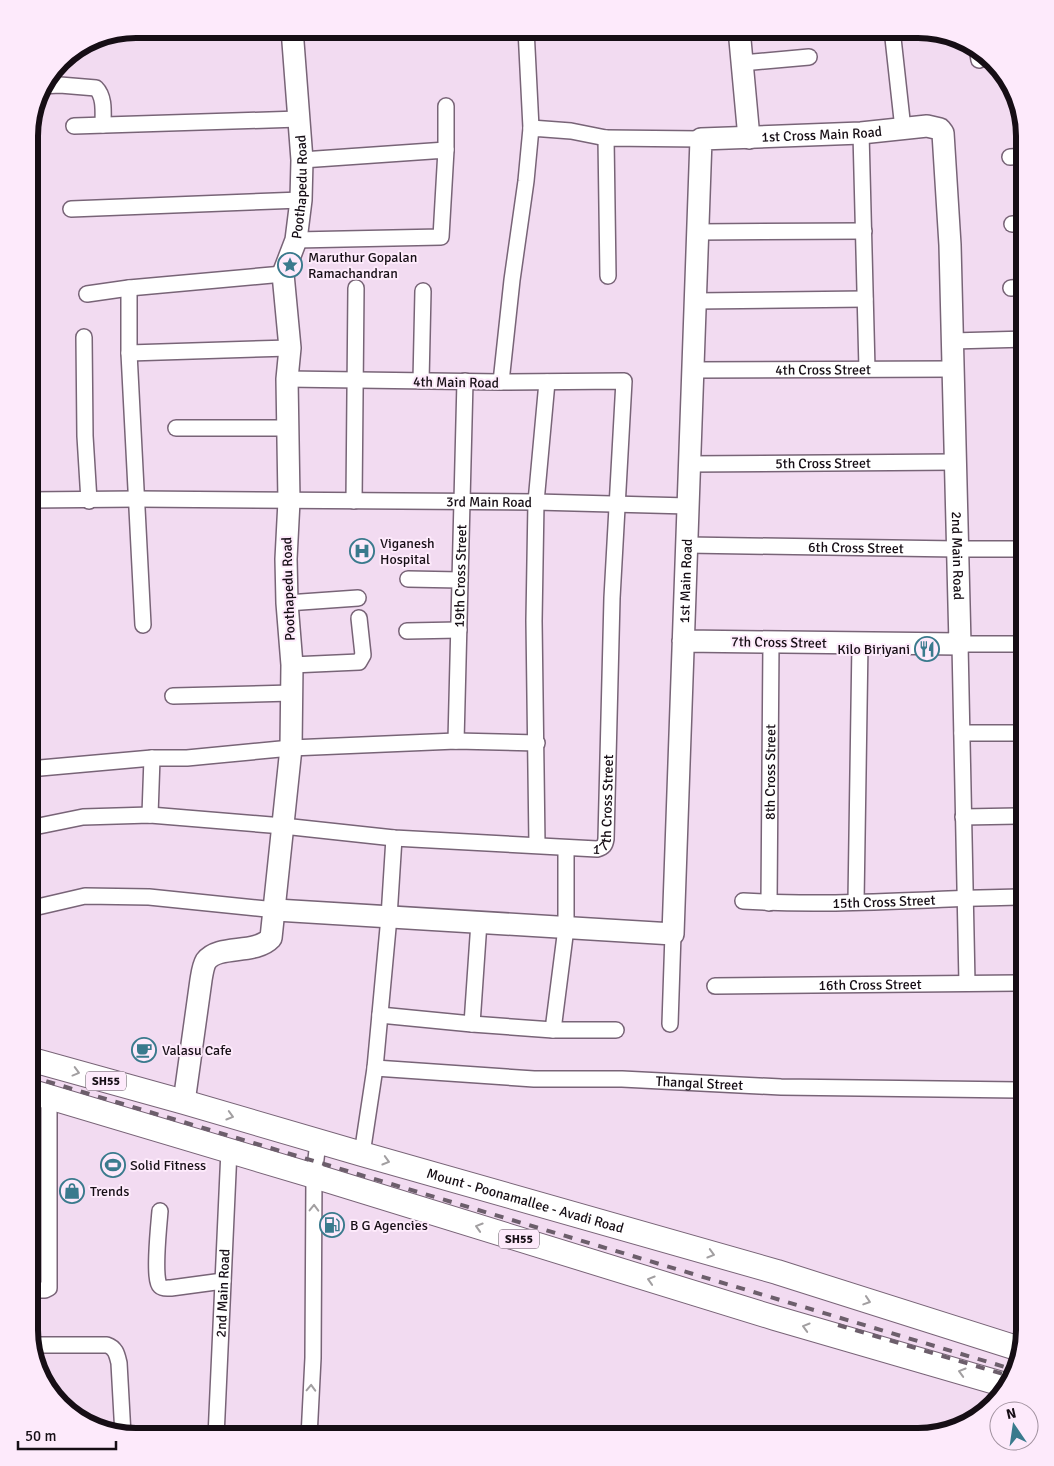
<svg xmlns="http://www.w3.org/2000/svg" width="1054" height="1466" font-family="Signika,sans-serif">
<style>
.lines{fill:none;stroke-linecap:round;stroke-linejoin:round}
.street-casing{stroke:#786477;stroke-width:18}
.secondary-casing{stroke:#786477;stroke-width:24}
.primary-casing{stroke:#786477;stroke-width:26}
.street{stroke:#fff;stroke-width:15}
.secondary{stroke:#fff;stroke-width:21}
.primary{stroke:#fff;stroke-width:24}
.rail{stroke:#6c5e6b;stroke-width:4;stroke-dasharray:9 9;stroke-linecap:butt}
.oneway{stroke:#a29fa1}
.labels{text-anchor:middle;stroke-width:4;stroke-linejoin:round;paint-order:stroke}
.shield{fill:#fdeafb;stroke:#5b505a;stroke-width:1}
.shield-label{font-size:12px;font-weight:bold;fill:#160e15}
.street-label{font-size:14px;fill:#160e15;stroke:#fdeafb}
.poi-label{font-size:14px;fill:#160e15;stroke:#fdeafb;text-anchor:start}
.rim{fill:none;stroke:#160e15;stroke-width:6}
</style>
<rect width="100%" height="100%" fill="#f2dbf1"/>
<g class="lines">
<defs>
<g id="street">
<path d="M526 29 531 128"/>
<path d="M892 29 903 129"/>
<path d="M977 48 979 60"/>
<path d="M742 63 809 57"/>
<path d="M41 86 60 85 96 88C105 97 103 113 103 125"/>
<path d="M74 126 299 119"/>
<path d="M861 133 867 369"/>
<path d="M446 150V106"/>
<path d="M1010 157 1025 156"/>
<path d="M71 209 301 200"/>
<path d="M1012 224H1025"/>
<path d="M697 232 864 231"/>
<path d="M296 240 441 237 446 150 302 160"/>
<path d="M608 276 606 138 701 139"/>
<path d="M129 288V353L143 625"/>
<path d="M1011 288 1025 287"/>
<path d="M87 294 129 288 283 274"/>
<path d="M695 301 865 299"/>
<path d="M84 337 85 436 89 501"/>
<path d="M952 341 1025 339"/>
<path d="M129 353 290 348"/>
<path id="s1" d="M693 370 953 369"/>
<path d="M421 381 423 291"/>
<path d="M501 382 512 280 526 181 531 128 571 131 606 138"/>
<path d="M176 428H289"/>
<path id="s2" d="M689 464 955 462"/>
<path d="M29 468 32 500"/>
<path id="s3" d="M29 500 137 499 536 502 688 506"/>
<path d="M354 501 356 288"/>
<path id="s4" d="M687 545 957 549H1025"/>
<path d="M408 579 460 580"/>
<path d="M287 603 358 598"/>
<path d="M407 631 459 630"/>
<path d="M292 665 359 662 363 655 359 618"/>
<path d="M173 696 292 693"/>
<path d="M962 733H1025"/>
<path id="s5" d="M456 741 465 381"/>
<path d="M29 769 152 758H187L291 748 456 741 537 743"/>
<path d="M150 815 152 758"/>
<path d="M963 817 1025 816"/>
<path id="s6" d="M29 828 83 817 150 815 283 826 394 838 597 849C604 847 605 845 606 839L612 598 624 381 501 382 287 379"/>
<path d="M537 845 534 621 536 502 547 382"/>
<path id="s7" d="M743 901C837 907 932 898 1025 897"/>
<path d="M856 902 860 643"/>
<path id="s8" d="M769 903 771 642"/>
<path d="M29 909 85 896 149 897 276 910"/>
<path d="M967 983 960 644H1025"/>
<path id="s9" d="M715 986 1025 983"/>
<path d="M380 1015 472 1024 479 922"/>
<path d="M472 1024 553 1030 566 928V848"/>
<path d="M670 1024 673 934"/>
<path d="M553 1030H616"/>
<path id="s10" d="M375 1068 534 1079H622L781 1087 1025 1090"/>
<path d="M362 1154 375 1068 389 917 394 838"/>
<path d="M160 1211C159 1223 153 1280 160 1286 163 1289 167 1288 171 1288L223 1281"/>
<path d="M29 1290H45L49 1288V1097"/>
<path d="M33 1345H107C116 1348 117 1355 119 1363L123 1435"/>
<path d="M125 1436 209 1437"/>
<path id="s11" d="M216 1437 229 1150"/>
<path d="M309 1437 313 1358 314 1176 318 1142"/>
</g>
<g id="secondary">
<path d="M739 29 749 138"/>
<path id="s12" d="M276 910 673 934 701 139 861 133 927 126 940 129 943 133 950 245 960 644 683 641"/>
<path id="s13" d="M184 1102 201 980C202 974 203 966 206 961 219 944 255 955 271 938L291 748 292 665 287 603 286 559 289 501 287 379 290 348 283 274 296 240 301 200 302 160 292 29"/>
</g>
<g id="primary">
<path id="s14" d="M29 1059 184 1102 362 1154 777 1272 1020 1349"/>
<path d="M29 1091 314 1176 775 1318 1009 1386"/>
</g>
</defs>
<use href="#street" class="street-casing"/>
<use href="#secondary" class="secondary-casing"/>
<use href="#primary" class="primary-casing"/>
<use href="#street" class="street"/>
<use href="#secondary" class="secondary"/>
<use href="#primary" class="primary"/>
<g class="rail">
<path d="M29 1076 1015 1370"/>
<path d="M838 1325 1013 1377"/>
</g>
</g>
<defs><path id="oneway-chevron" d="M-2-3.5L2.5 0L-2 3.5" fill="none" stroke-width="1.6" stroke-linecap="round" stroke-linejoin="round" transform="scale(1.25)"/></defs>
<g class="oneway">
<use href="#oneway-chevron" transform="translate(76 1072) rotate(15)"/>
<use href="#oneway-chevron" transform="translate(230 1116) rotate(16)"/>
<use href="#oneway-chevron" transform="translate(386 1161) rotate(16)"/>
<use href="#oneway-chevron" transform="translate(314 1208) rotate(-89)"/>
<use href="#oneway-chevron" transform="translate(479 1227) rotate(-163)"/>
<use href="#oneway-chevron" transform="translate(711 1254) rotate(16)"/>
<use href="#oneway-chevron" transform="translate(651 1280) rotate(-163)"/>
<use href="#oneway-chevron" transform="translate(867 1301) rotate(18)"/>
<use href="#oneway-chevron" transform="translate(806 1327) rotate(-164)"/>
<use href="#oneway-chevron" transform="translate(962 1372) rotate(-164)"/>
<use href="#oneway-chevron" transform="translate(311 1388) rotate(-88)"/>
</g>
<defs>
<symbol id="sight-ring" viewBox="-11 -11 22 22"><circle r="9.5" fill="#fdeafb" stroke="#3a7a8d" stroke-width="1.5"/><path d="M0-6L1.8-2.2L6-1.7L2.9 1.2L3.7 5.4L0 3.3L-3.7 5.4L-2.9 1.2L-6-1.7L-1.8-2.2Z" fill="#3a7a8d"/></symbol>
<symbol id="hospital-ring" viewBox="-11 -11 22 22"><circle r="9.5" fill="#fdeafb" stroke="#3a7a8d" stroke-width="1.5"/><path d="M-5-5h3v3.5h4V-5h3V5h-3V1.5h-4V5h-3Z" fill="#3a7a8d"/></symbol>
<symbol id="restaurant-ring" viewBox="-11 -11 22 22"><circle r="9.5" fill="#fdeafb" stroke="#3a7a8d" stroke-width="1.5"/><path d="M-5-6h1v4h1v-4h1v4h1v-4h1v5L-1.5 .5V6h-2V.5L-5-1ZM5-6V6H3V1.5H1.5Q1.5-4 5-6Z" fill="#3a7a8d"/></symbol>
<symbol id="cafe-ring" viewBox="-11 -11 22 22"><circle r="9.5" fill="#fdeafb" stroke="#3a7a8d" stroke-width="1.5"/><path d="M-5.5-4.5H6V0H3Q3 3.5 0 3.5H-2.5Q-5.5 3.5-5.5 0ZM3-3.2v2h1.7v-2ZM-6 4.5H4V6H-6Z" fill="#3a7a8d"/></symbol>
<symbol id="stadium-ring" viewBox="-11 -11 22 22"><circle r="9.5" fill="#fdeafb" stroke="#3a7a8d" stroke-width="1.5"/><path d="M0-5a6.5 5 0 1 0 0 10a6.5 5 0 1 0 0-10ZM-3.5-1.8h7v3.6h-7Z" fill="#3a7a8d"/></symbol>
<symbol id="shop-ring" viewBox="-11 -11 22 22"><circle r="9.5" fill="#fdeafb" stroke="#3a7a8d" stroke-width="1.5"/><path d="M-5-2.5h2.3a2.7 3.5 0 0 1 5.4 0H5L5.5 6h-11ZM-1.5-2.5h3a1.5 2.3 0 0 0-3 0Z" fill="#3a7a8d"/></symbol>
<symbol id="fuel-ring" viewBox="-11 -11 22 22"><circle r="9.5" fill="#fdeafb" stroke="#3a7a8d" stroke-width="1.5"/><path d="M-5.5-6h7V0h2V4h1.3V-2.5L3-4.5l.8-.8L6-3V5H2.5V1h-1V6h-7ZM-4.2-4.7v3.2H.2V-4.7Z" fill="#3a7a8d"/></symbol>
</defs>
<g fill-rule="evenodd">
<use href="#sight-ring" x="276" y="251" width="28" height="28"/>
<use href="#hospital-ring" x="348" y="537" width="28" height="28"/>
<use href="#restaurant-ring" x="913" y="635" width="28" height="28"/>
<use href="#cafe-ring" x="130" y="1036" width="28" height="28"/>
<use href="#stadium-ring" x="99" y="1151" width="28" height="28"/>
<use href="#shop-ring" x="58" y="1177" width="28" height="28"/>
<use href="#fuel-ring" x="318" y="1211" width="28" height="28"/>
</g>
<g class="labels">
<g class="shield">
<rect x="86" y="1071.5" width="40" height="19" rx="4"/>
<rect x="499" y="1229.5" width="40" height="19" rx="4"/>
</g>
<g class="shield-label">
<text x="106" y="1085">SH55</text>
<text x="519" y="1243">SH55</text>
</g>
<g class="street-label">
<text dy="5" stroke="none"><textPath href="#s12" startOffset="1314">1st Cross Main Road</textPath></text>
<text dy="5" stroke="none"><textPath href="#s13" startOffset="969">Poothapedu Road</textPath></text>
<text dy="5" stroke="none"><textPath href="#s1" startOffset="130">4th Cross Street</textPath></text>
<text transform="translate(456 382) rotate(1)" y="5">4th Main Road</text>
<text dy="5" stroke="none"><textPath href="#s2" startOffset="134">5th Cross Street</textPath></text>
<text dy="5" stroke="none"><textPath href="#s3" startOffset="460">3rd Main Road</textPath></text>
<text dy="5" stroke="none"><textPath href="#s4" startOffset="169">6th Cross Street</textPath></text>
<text dy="5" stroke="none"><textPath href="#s12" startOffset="1861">2nd Main Road</textPath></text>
<text dy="5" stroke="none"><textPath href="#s5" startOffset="165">19th Cross Street</textPath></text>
<text dy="5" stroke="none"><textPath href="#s12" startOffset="751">1st Main Road</textPath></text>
<text transform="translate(288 589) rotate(-92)" y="5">Poothapedu Road</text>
<text transform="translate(779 642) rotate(1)" y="5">7th Cross Street</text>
<text dy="5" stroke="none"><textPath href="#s8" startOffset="131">8th Cross Street</textPath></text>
<text dy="5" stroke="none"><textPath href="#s6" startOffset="618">17th Cross Street</textPath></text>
<text dy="5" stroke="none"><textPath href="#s7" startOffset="141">15th Cross Street</textPath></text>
<text dy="5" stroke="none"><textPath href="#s9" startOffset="155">16th Cross Street</textPath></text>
<text dy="5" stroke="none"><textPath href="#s10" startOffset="325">Thangal Street</textPath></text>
<text dy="5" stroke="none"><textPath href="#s14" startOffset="516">Mount - Poonamallee - Avadi Road</textPath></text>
<text dy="5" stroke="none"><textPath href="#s11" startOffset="144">2nd Main Road</textPath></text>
</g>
<g class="poi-label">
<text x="308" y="262">Maruthur Gopalan<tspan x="308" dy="16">Ramachandran</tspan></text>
<text x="380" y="548">Viganesh<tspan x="380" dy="16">Hospital</tspan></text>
<text x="910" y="654" text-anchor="end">Kilo Biriyani</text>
<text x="162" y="1055">Valasu Cafe</text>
<text x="130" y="1170">Solid Fitness</text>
<text x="90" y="1196">Trends</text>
<text x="350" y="1230">B G Agencies</text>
</g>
</g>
<path d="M0 0H1054V1466H0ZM136 38H918A98 98 0 0 1 1016 136V1330A98 98 0 0 1 918 1428H136A98 98 0 0 1 38 1330V136A98 98 0 0 1 136 38Z" fill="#fdeafb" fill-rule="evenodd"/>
<path class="rim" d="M136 38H918A98 98 0 0 1 1016 136V1330A98 98 0 0 1 918 1428H136A98 98 0 0 1 38 1330V136A98 98 0 0 1 136 38Z"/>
<g transform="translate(1014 1426) rotate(347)"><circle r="24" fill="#fdeafb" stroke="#a1929f"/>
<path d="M0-4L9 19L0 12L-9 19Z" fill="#3a7a8d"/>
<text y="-8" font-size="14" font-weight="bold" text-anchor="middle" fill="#160e15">N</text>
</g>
<path d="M18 1441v8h98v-8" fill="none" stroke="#160e15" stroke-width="2.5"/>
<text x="25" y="1441" font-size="15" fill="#160e15" stroke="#fdeafb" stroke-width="4" paint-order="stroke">50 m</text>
</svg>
